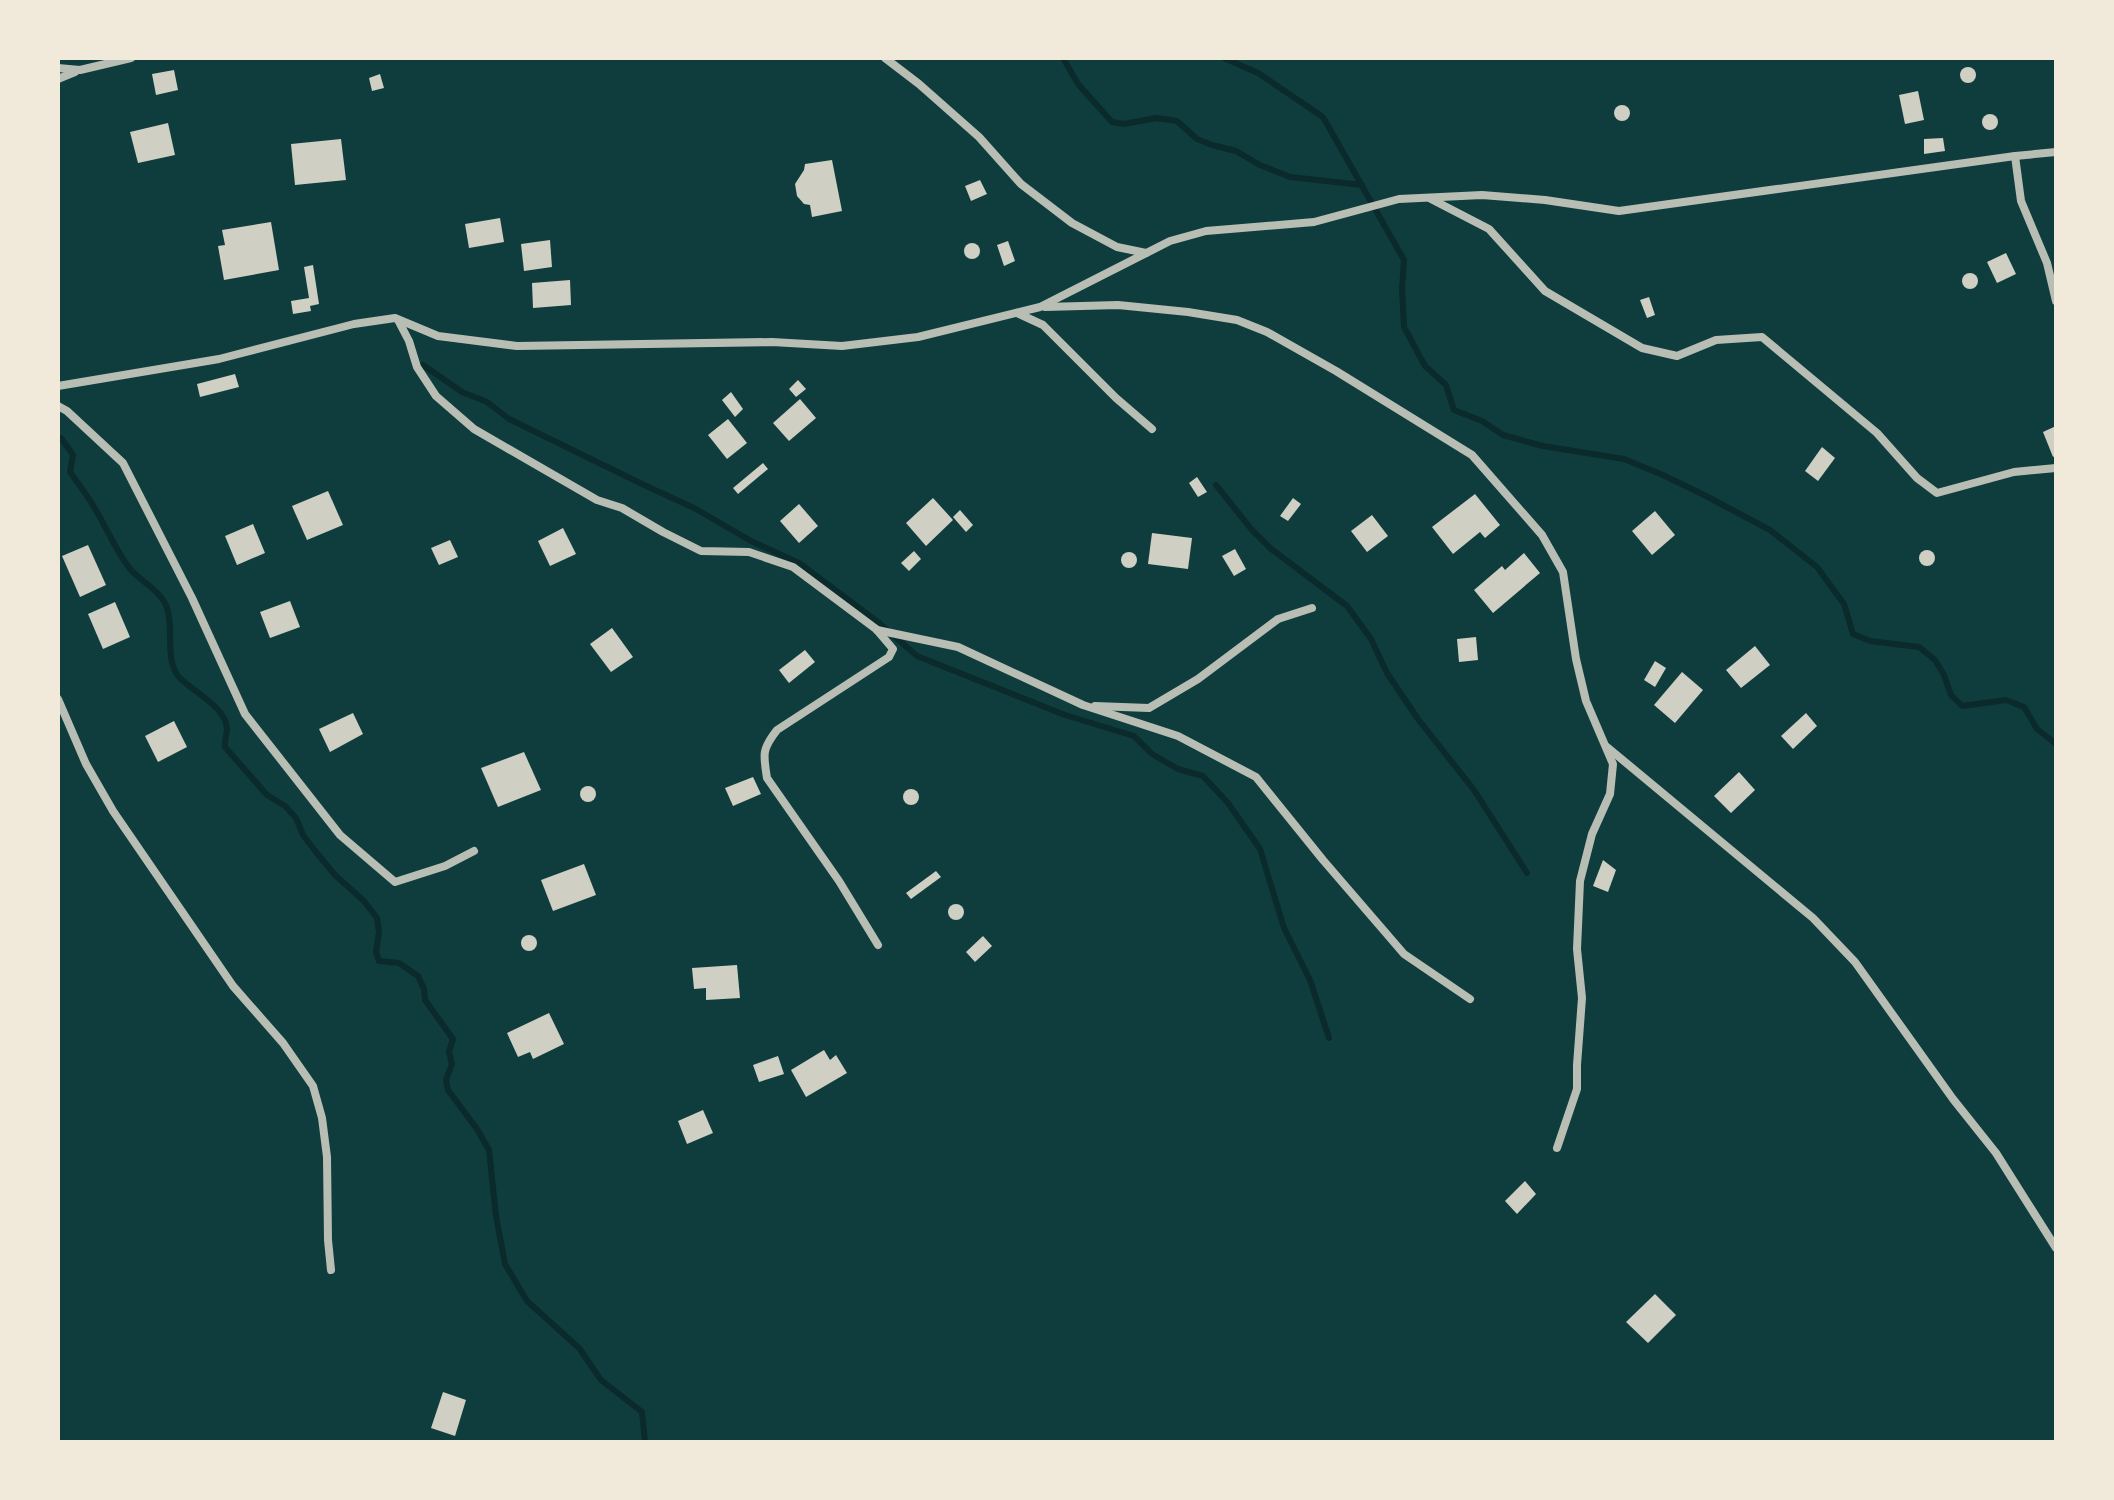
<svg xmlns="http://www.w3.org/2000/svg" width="2114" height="1500" font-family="Raleway,sans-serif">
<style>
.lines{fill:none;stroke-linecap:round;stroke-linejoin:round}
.stream{stroke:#0a2a2b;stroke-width:6}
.building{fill:#cfcfc3}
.minor{stroke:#b8beb3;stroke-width:8}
</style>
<rect width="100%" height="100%" fill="#0f3d3e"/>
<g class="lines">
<g class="stream">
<path d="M1063 58 1078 84 1112 122 1124 124 1156 118 1177 121 1197 139 1212 145 1236 151 1260 165 1290 177 1362 185"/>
<path d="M1224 58 1258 73 1323 117 1404 260 1402 289 1404 327 1425 366 1446 385 1454 410 1482 421 1503 435 1543 446 1624 459 1663 475 1706 496 1770 530 1817 567 1844 604 1853 634 1870 641 1919 647 1935 660 1944 675 1951 695 1962 706 2006 700 2024 707 2037 729 2056 744"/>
<path d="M423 365 462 392 487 402 509 419 642 484 694 508 751 541 799 563 879 623 917 656 1065 715 1134 736 1152 754 1178 769 1203 776 1228 803 1260 849 1284 928 1310 980 1329 1038"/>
<path d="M61 438 73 455 70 472C78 483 87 495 94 507 107 528 116 552 131 570 142 582 159 590 166 605 175 627 164 656 178 676 191 691 226 706 227 729 227 736 224 740 225 747L267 795 285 806 296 818 303 835 316 852 335 875 364 901 377 918 379 932 376 952 379 961 399 963 418 976 424 989 425 1000 453 1039 449 1052 452 1064 446 1080 448 1090 477 1129 489 1150 496 1216 505 1264 527 1301 579 1348 601 1380 642 1412 645 1442"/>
<path d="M1216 485 1252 530 1270 548 1347 606 1371 639 1387 673 1418 719 1474 790 1527 873"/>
</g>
</g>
<g class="building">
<circle cx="1968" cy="75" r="8"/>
<path d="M174 70 178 90 156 95 152 74Z"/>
<path d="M380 74 384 88 372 91 369 78Z"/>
<path d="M1918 91 1924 120 1905 124 1899 95Z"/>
<circle cx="1622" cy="113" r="8"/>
<circle cx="1990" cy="122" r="8"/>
<path d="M168 123 175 155 138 163 130 132Z"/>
<path d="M1943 138 1945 151 1924 154V139Z"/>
<path d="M341 139 346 180 295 185 291 144Z"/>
<path d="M832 160 842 211 812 217 810 205 804 204 797 196 795 184 804 170 805 164Z"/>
<path d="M980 180 987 194 971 201 965 186Z"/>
<path d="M500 218 504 242 469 248 465 224Z"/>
<path d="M271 222 279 270 224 280 218 246 225 245 222 230Z"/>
<path d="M550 240 552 267 524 271 521 244Z"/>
<path d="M1008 241 1015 261 1004 266 997 245Z"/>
<circle cx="972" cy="251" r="8"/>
<path d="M2006 253 2016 274 1997 283 1987 262Z"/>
<path d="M313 265 319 304 310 306 311 311 293 314 291 301 309 298 304 267Z"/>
<circle cx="1970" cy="281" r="8"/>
<path d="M570 280 571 305 533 308 532 283Z"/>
<path d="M1649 297 1655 315 1647 318 1640 300Z"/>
<path d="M235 374 239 387 200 397 197 384Z"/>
<path d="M798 380 806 389 796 397 789 389Z"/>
<path d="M731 392 743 409 735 417 722 400Z"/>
<path d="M800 399 816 418 789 441 773 423Z"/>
<path d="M728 419 747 443 727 459 708 435Z"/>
<path d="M2056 426V455L2053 457 2043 432Z"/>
<path d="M1822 447 1835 458 1818 481 1805 471Z"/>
<path d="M763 463 768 469 738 494 733 488Z"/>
<path d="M1197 477 1207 492 1198 497 1189 483Z"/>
<path d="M328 491 343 525 307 540 292 506Z"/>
<path d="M1475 494 1500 525 1485 538 1480 532 1453 554 1432 527Z"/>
<path d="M933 498 953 520 926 546 906 523Z"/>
<path d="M1293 498 1301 504 1288 521 1280 516Z"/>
<path d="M799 504 818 526 799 543 780 521Z"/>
<path d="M960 510 973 525 966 532 953 517Z"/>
<path d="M1655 511 1675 535 1652 555 1632 531Z"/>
<path d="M1372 515 1388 536 1367 552 1351 531Z"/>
<path d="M253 524 265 553 237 565 225 536Z"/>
<path d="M563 528 576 554 550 566 538 541Z"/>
<path d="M1152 533 1192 538 1188 569 1148 564Z"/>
<path d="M450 540 458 557 439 565 431 548Z"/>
<path d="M88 545 106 585 80 597 62 556Z"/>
<path d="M1235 549 1246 569 1234 576 1222 556Z"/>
<circle cx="1927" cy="558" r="8"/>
<path d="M914 551 921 559 909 571 901 563Z"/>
<circle cx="1129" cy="560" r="8"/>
<path d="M1524 553 1540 573 1493 613 1474 590 1502 566 1505 570Z"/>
<path d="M290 601 300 627 270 638 260 612Z"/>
<path d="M115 602 130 637 103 649 88 614Z"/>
<path d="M612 628 633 657 611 672 590 644Z"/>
<path d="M1476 637 1478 660 1459 662 1457 639Z"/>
<path d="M1755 646 1770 665 1741 688 1726 670Z"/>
<path d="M805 650 815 662 789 683 779 670Z"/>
<path d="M1655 661 1666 668 1655 687 1644 680Z"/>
<path d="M1682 672 1703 690 1675 723 1654 705Z"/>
<path d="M353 713 363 734 330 752 319 729Z"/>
<path d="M1806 713 1817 726 1793 749 1781 736Z"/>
<path d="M174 721 187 747 158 762 145 736Z"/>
<path d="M524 752 541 790 498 807 481 768Z"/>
<path d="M1739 772 1755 790 1731 813 1714 796Z"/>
<path d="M753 777 761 794 733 806 725 788Z"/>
<circle cx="588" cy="794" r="8"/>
<circle cx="911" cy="797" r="8"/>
<path d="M1603 860 1616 870 1608 892 1593 886Z"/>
<path d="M584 864 596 895 553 911 541 880Z"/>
<path d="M936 871 941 877 911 899 906 893Z"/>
<circle cx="956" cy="912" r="8"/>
<circle cx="529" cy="943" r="8"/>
<path d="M983 936 992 946 975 962 966 952Z"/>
<path d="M737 965 740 998 706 1000V988L694 989 692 968Z"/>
<path d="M549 1013 564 1044 533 1059 530 1052 518 1057 507 1033Z"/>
<path d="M824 1050 830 1060 836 1055 847 1073 806 1097 791 1070Z"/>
<path d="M778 1056 784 1074 759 1082 753 1065Z"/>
<path d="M703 1110 713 1133 687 1144 678 1121Z"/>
<path d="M1525 1181 1536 1194 1517 1214 1505 1201Z"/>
<path d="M1655 1294 1676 1315 1648 1343 1626 1322Z"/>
<path d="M443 1392 466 1400 455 1436 431 1428Z"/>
</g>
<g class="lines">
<g class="minor">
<path d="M885 58 919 84 979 137 1021 184 1072 223 1117 247 1146 253"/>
<path d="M58 68 80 70 131 58"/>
<path d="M58 79 75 72"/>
<path d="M2015 156 2021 201 2047 263 2056 301"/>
<path d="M1431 199 1489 229 1545 291 1642 348 1677 356 1716 340 1762 337 1877 433 1917 478 1937 493 2014 472 2056 468"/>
<path d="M1045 307 1118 305 1188 312 1237 320 1267 332 1336 371 1472 455 1542 535 1563 572 1576 659 1586 701 1613 764 1610 794 1592 834 1580 881 1577 949 1582 998 1577 1065V1089L1557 1148"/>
<path d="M1017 313 1043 325 1116 398 1152 429"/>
<path d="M398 320 409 341 417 367 436 396 474 429 597 500 622 508 663 532 701 551 749 552 793 567 876 629 893 649 889 657 777 730C762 749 763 754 767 778L839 881 878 945"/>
<path d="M58 386 219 359 354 324 395 318 438 336 517 346 772 342 842 346 918 337 1040 307 1170 241 1206 231 1314 222 1399 199 1482 195 1545 200 1619 211 2015 156 2056 152"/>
<path d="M58 406 67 411 123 463 192 598 245 714 340 835 395 882 445 866 474 851"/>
<path d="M877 630 958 647 1083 705 1178 736 1256 777 1323 860 1404 954 1470 999"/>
<path d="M58 699 86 764 113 811 233 986 283 1043 313 1086 322 1118 327 1157 328 1240 331 1270"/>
<path d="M1095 706 1149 708 1198 679 1278 619 1312 608"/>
<path d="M1607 747 1813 918 1855 962 1953 1099 1996 1153 2056 1248"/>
</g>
</g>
<rect width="2114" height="1500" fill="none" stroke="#f1e9da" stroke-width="120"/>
</svg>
